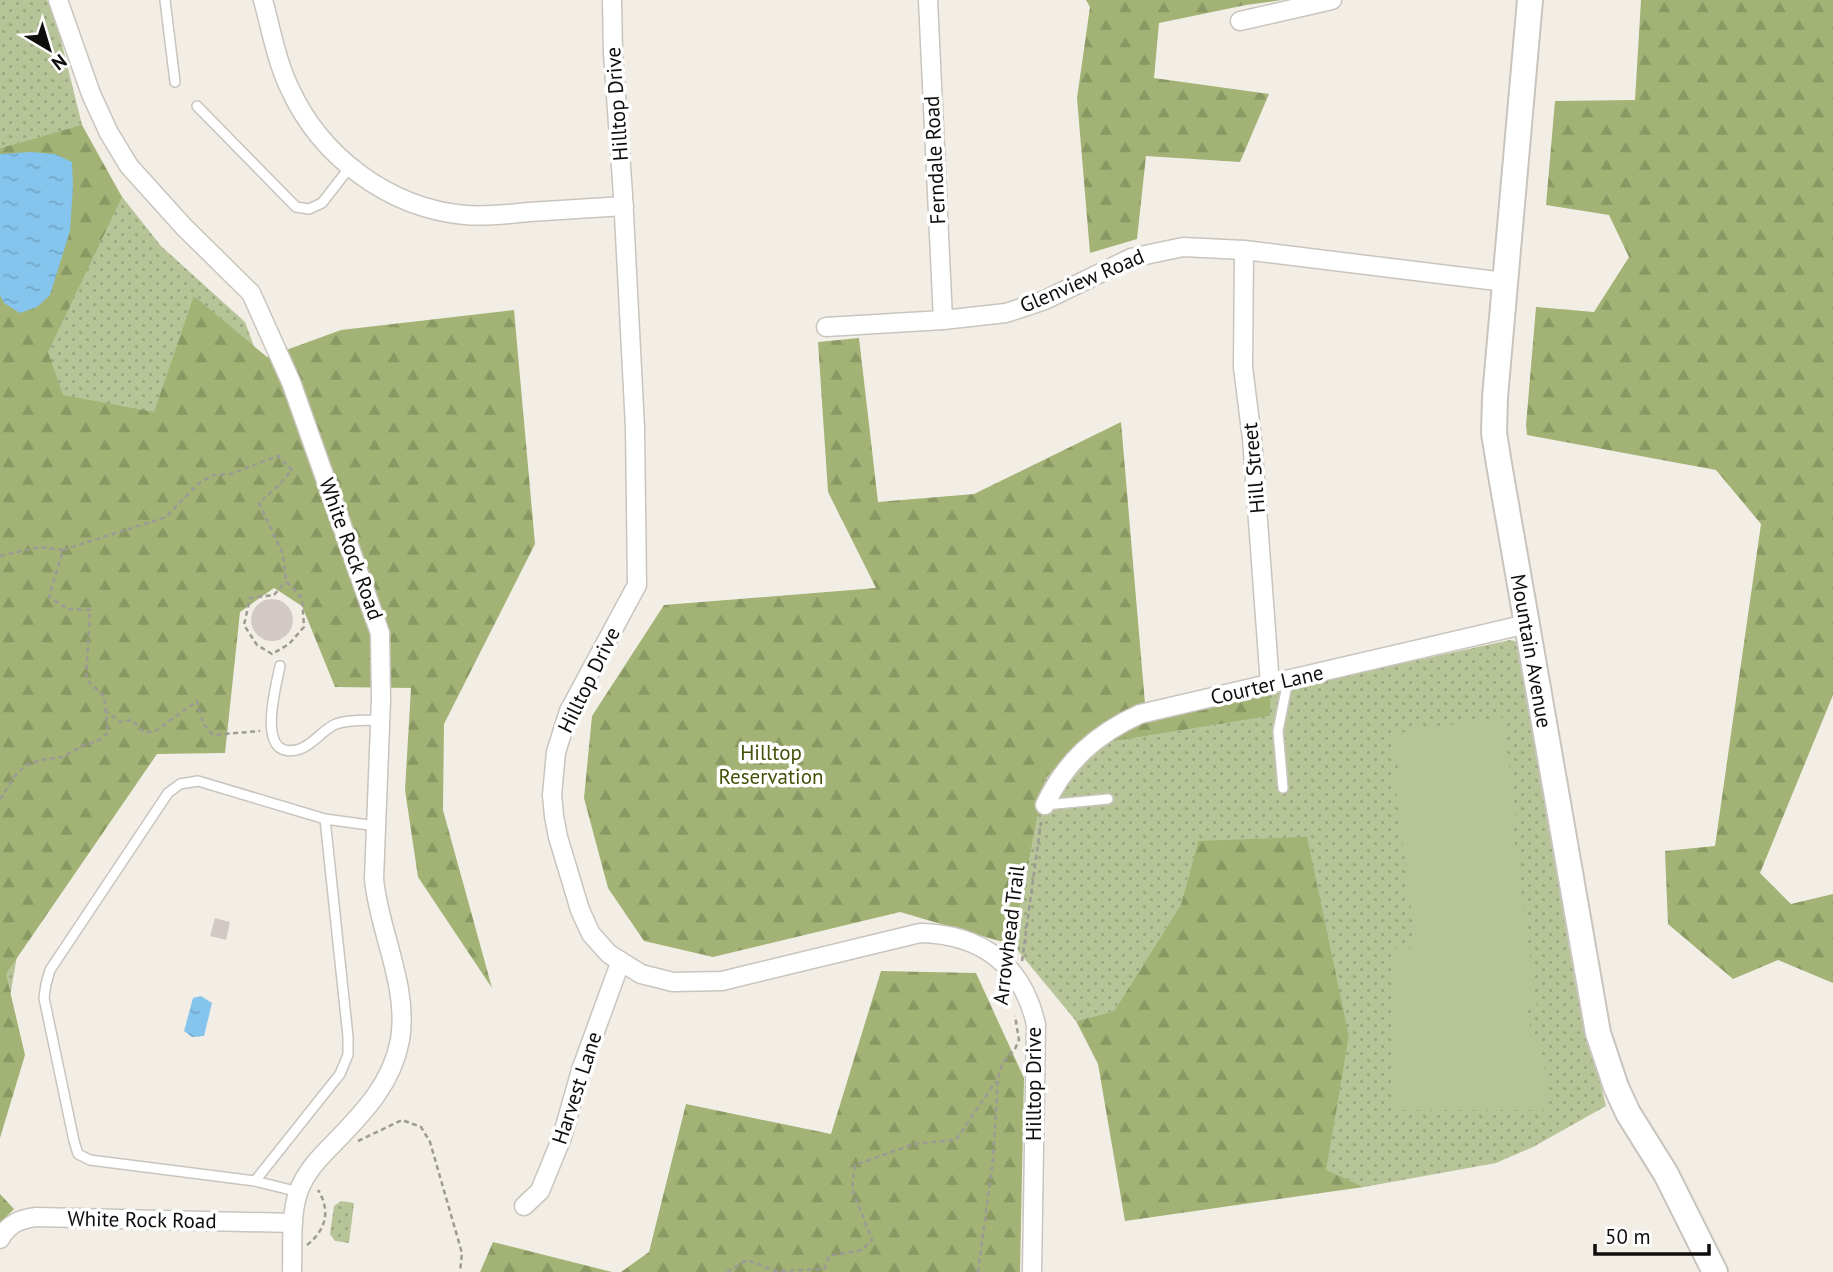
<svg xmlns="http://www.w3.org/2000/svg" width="1833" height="1272" font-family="'PT Sans',sans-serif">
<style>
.grass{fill:url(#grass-dots)}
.forest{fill:url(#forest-firs)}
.garden{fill:#b7c498}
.water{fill:url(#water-ripples)}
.building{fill:#d2c9c6}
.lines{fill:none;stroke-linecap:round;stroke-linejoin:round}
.lane-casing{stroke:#c9c5be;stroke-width:12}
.street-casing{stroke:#c9c5be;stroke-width:21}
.secondary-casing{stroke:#c9c5be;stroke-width:28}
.path{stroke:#9d9a94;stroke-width:2.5;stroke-dasharray:5 3.5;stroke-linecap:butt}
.lane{stroke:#fff;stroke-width:9}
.street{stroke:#fff;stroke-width:18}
.secondary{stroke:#fff;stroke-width:24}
.labels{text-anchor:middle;stroke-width:7;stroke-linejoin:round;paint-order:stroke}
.street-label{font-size:21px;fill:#0f0e0c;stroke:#fff}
.park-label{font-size:21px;fill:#435109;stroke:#fff}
</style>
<defs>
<pattern id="grass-dots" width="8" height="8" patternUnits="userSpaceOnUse" patternTransform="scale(1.75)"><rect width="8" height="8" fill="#b7c498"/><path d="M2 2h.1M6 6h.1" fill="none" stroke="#9ca782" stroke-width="1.8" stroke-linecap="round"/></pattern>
<pattern id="forest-firs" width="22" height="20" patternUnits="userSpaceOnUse" patternTransform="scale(1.75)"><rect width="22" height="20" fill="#a2b375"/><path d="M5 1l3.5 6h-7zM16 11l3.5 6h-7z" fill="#8a9964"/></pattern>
<pattern id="water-ripples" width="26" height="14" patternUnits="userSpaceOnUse" patternTransform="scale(1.75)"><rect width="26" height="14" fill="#85c4ec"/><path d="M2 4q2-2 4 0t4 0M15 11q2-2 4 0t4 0" fill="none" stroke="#72a7c9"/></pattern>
</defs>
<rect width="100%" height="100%" fill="#f2eee6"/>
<g class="grass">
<path d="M0 0H47L56 20 82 125 97 165 161 246 245 322 279 415 243 573 27 898 0 1055V331L54 133 0 148Z"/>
<path d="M1510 640 1515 641 1518 646 1576 987 1606 1106 1533 1147 1496 1163 1364 1187 1325 1171 1349 1037 1198 841 1181 904 1114 1011 1076 1021 1013 945 1045 778 1079 747 1269 716 1270 692Z"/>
<path d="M341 1201 354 1203 349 1243 335 1241 330 1234 334 1206Z"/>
</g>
<g class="forest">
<path d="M1086 0H1282L1246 5 1159 23 1154 78 1269 94 1240 162 1146 156 1137 239 1090 253 1077 98 1090 7Z"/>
<path d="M1641 0H1833V695L1760 873 1791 904 1833 894V983L1778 960 1733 979 1668 924 1665 851 1715 846 1761 524 1716 470 1527 435 1526 425 1536 307 1594 312 1629 257 1609 215 1546 205 1555 101 1635 100Z"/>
<path d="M82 125 122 197 48 352 63 395 154 412 194 296 267 357 341 330 514 310 535 544 444 724 443 810 492 988 418 877 405 790 411 688 335 687 302 606 274 588 240 612 225 753 157 754 6 974 25 1055 0 1138V148Z"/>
<path d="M859 338 878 502 974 494 1121 422 1146 715 1270 692V716L1079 747 1045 778 1013 945 900 912 713 957 644 941 608 888 584 798 592 716 664 605 876 588 828 492 818 342Z"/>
<path d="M1307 837 1349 1037 1326 1170 1364 1187 1125 1221 1098 1064 1076 1021 1114 1011 1181 904 1198 841Z"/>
<path d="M881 971 976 973 1024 1078 1020 1272H621L649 1252 686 1104 831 1134Z"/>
<path d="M0 1194 14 1209 0 1223Z"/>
<path d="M493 1242 612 1272H480Z"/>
</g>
<path class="garden" d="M1502 717 1517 820 1512 821 1537 1007 1522 1010C1542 1047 1547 1068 1549 1110H1391L1394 948H1416L1394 774 1401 772 1395 762 1392 734Z"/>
<g class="water">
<path d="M31 152 55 154 72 162 73 187 70 231 50 295 37 307 20 313 4 303 0 295V154Z"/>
<path d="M201 996 212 1003 204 1036 192 1037 184 1031 193 998Z"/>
</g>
<g class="building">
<circle cx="272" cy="620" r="21"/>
<path d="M215 918 230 922 226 940 210 936Z"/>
</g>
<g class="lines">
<defs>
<g id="lane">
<path d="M165 0 175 82"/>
<path d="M197 106 296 207 309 209 322 203 350 167"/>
<path d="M280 666C276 687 254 763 300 749 314 744 323 729 336 724 350 719 366 721 380 720"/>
<path d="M1283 788 1278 731 1288 680"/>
<path d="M1045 805 1108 799"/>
<path d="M255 1181 340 1074 348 1055V1037L325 819"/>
<path d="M299 1192 255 1181 90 1160 78 1154 74 1141 44 998 46 984 50 970 168 793 180 784 198 781 325 819 376 826"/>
</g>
<g id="street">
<path d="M58 0 91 94 109 133 129 166 184 227 251 293 291 382 380 633 381 700 374 879C379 932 409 986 400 1040 392 1083 365 1111 335 1142 320 1157 305 1172 298 1193 290 1218 293 1246 292 1272"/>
<path d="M263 0C271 29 276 59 289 87 320 156 388 208 465 215 487 217 507 214 529 212 560 210 592 208 624 206"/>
<path d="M612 0 613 53 623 195 635 428 637 585 569 711 556 752 552 795 554 816 558 837 580 910 591 934 609 954 641 974 673 982 722 981 920 933C981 934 1023 965 1036 1025L1032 1272"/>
<path d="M928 0 943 320"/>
<path d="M1240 21 1332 0"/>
<path d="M1244 250 1243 367 1252 439 1270 685"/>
<path d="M826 327 943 320 1006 313 1045 300 1131 258 1183 247 1244 250 1505 282"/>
<path d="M1045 805C1065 762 1096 734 1140 714L1527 624"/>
<path d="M524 1206 540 1191 562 1137 581 1070 620 963"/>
<path d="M0 1239C8 1224 20 1219 36 1217L293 1223"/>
</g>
<path id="secondary" d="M1530 0 1495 397 1494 433 1499 464 1598 1033 1616 1087 1628 1113 1666 1174 1715 1272"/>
</defs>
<use href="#lane" class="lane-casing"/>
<use href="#street" class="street-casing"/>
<use href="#secondary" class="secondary-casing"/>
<g class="path">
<path d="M63 550 166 517 199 483 214 475 230 474 278 456 292 470 279 485 259 503 283 554 286 581 302 598 304 627 289 644 272 654 257 645 244 625 250 598 274 595 286 581"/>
<path d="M0 556 40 547 63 550 49 597 68 609 90 610 86 679 104 696 108 733 96 742 84 745 63 757 41 760 26 765 14 777 0 800"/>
<path d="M105 710 120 722 132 720 144 732H154L197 701 203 723 213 735 260 731"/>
<path d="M1022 961 1041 822"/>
<path d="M358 1141 402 1120 421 1127 430 1142 462 1253 460 1272"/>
<path d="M307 1245C326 1230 331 1211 318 1190"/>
<path d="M727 1272 747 1260 776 1271 824 1269 829 1256 862 1250 872 1240 852 1189 855 1165 914 1144 956 1140 996 1081"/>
<path d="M978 1272 993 1160 998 1078 1003 1062 1015 1049 1019 1040 1015 1016"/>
</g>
<use href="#lane" class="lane"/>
<use href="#street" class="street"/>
<use href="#secondary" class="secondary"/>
</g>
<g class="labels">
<g class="street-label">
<text transform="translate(617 104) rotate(-94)" y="7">Hilltop Drive</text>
<text transform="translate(935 160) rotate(-93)" y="7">Ferndale Road</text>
<text transform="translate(1082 281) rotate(-23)" y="7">Glenview Road</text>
<text transform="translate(1254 468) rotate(-95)" y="7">Hill Street</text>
<text transform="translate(351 549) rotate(70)" y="7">White Rock Road</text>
<text transform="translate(1531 651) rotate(80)" y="7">Mountain Avenue</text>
<text transform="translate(589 680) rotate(-64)" y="7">Hilltop Drive</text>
<text transform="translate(1267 685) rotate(-13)" y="7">Courter Lane</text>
<text transform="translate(1009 935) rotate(-83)" y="7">Arrowhead Trail</text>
<text transform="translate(1034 1084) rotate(-90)" y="7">Hilltop Drive</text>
<text transform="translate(577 1088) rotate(-72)" y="7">Harvest Lane</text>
<text transform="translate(142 1220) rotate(1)" y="7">White Rock Road</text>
</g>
<g class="park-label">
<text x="771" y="760">Hilltop<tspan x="771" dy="24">Reservation</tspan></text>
</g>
</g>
<g transform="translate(49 49) rotate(142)" stroke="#ffffff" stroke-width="5" paint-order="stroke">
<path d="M0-5L12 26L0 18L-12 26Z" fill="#0f0e0c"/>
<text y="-10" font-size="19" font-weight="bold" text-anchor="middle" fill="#0f0e0c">N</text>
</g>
<path d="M1595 1244v10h114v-10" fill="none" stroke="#0f0e0c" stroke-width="3.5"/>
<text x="1605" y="1244" font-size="21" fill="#0f0e0c" stroke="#ffffff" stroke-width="5" paint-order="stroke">50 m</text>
</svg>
